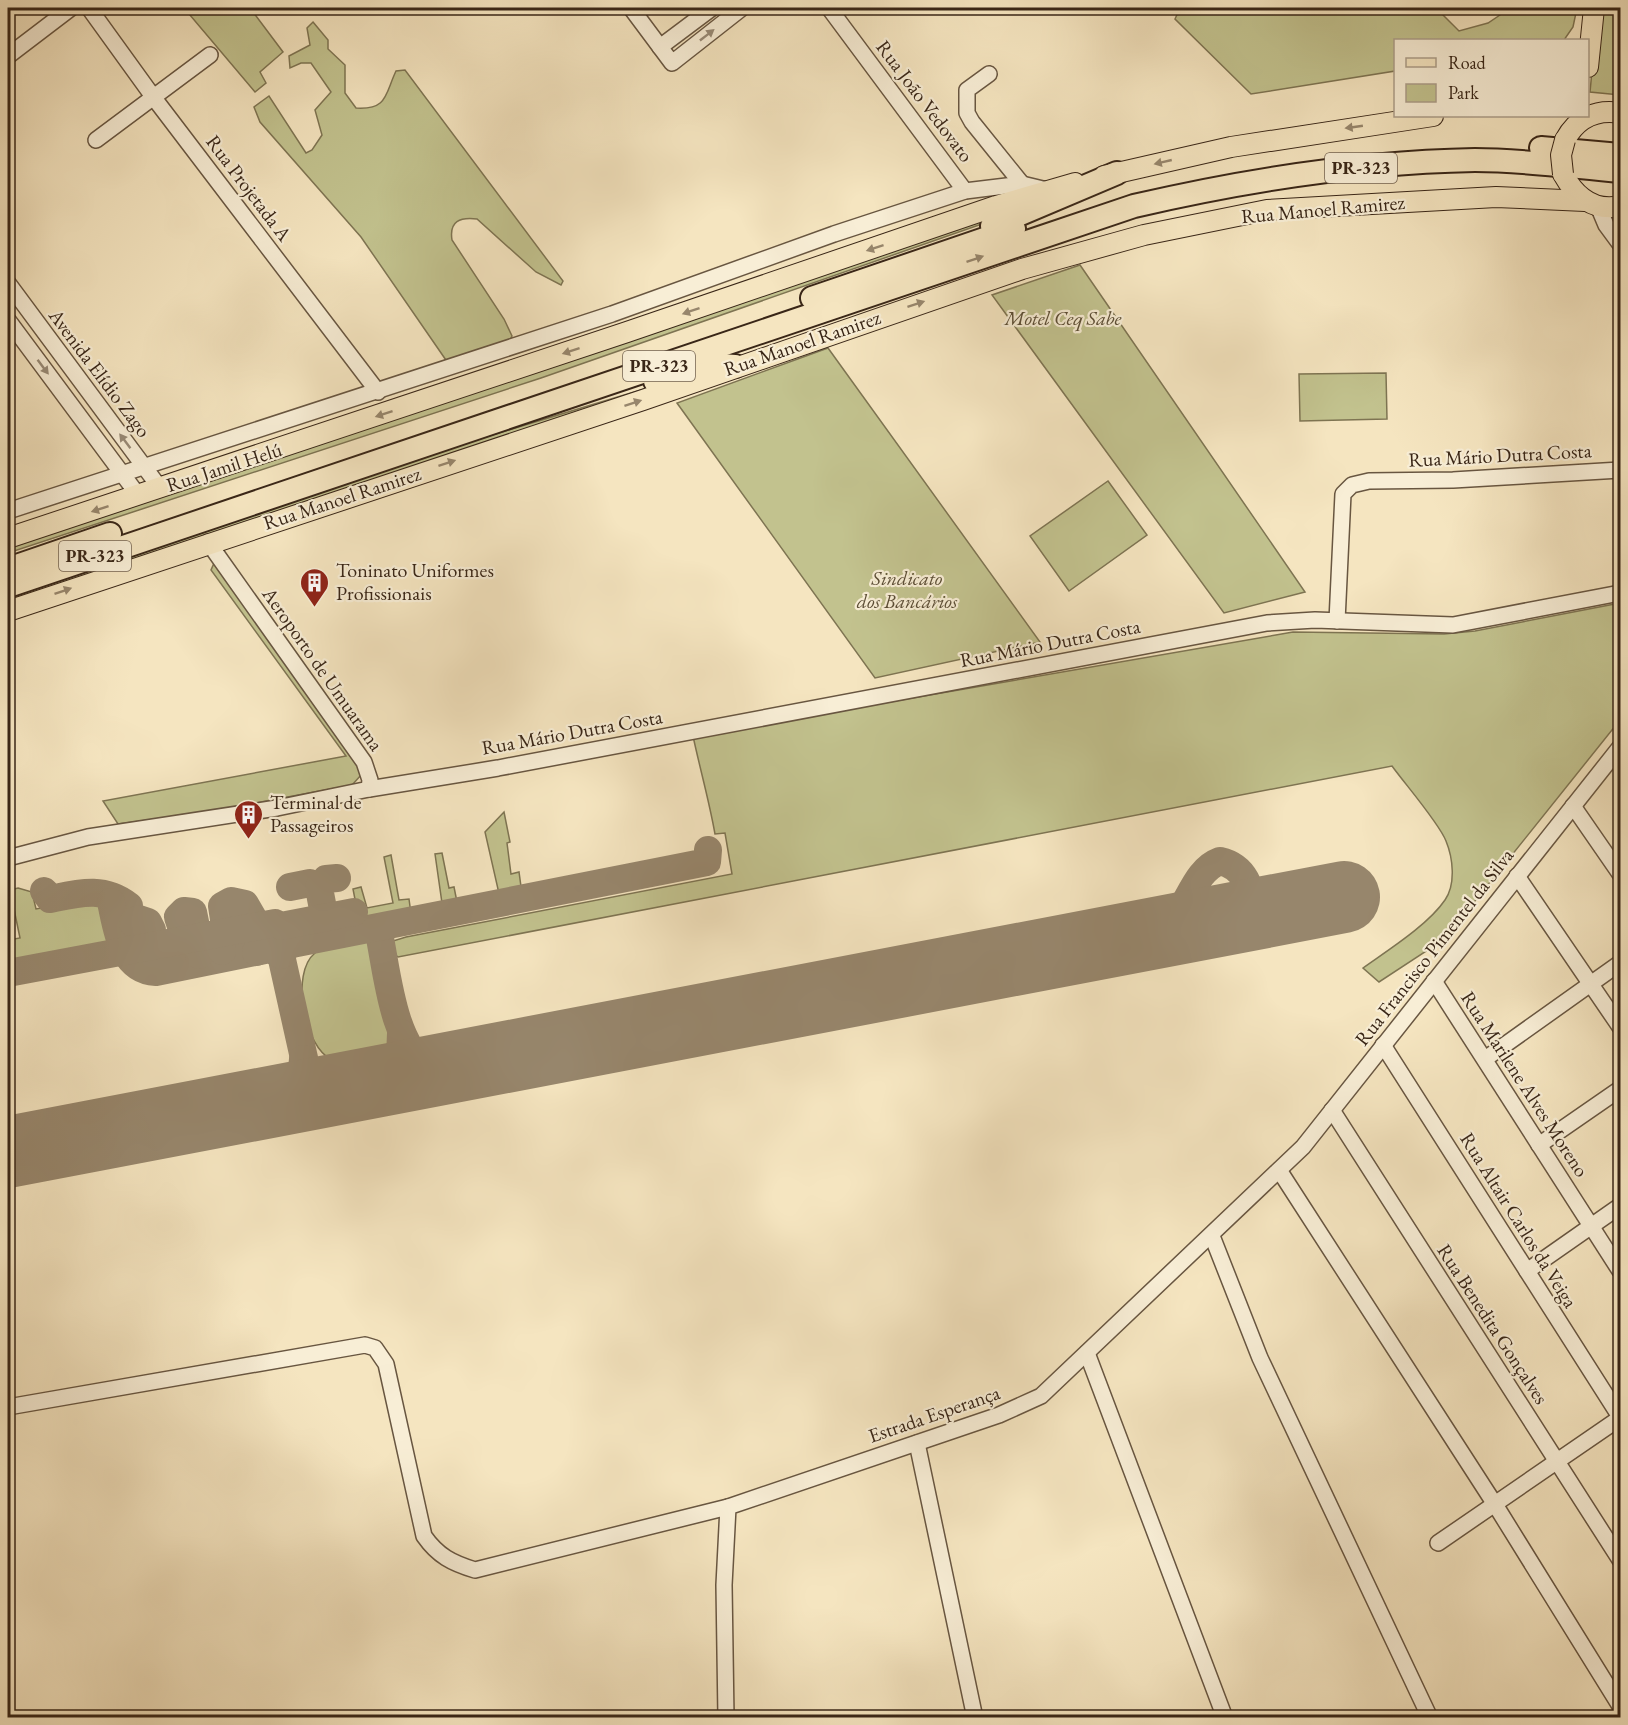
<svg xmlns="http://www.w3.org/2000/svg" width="1628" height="1725" font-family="'EB Garamond',serif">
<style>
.green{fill:#c2c28e;stroke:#7e7452;stroke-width:1.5}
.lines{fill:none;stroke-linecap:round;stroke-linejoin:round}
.taxiway{stroke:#97866c;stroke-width:28}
.runway{stroke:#97866c;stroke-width:72}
.minor-casing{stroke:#685641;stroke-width:18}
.major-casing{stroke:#392617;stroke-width:22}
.highway-casing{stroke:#392617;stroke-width:26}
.minor{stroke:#f8eed6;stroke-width:15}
.major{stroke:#f5e5c0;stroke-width:20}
.highway{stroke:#f5e5c0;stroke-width:22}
.major-bridge-casing{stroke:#392617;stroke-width:22;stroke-linecap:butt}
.major-bridge{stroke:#f5e5c0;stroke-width:20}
.oneway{fill:#988a76}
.oneway2{fill:#97866c}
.labels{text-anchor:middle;stroke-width:4.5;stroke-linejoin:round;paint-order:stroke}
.shield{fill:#f8eed6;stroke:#726250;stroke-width:1.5}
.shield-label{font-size:18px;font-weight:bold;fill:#392617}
.street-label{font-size:20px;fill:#392617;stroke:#f8eed6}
.park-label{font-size:20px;font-style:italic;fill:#5b4d35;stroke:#f8eed6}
.poi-label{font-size:20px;fill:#392617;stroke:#f8eed6;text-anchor:start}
</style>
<rect width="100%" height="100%" fill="#f5e5c0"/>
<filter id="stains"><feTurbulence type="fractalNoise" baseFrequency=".00333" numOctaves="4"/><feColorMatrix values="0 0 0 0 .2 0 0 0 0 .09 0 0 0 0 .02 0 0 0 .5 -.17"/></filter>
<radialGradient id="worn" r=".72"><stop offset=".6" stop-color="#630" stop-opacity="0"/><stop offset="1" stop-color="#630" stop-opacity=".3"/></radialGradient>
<g class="green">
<path d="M184 8H250L283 52 260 72 266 83 255 92Z"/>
<path d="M1180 8H1436L1459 31 1488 23 1500 15 1499 8H1577L1573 27 1564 40H1396L1395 71 1251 94 1175 19Z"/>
<path d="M1598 8H1620V95L1590 92Z"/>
<path d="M313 22 328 40V49L345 65V93L356 108C388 110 385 94 396 71L405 70 563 281 561 285 536 272 477 219C460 217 449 221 452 240L504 319 512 336 510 340 448 363 361 237 260 122 254 107 269 96 306 153 312 150 322 135 315 110 331 92 311 63H301L290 68 289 56 310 45 307 28Z"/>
<path d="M981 218H999L541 378 8 553V544Z"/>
<path d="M1080 265 1305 592 1224 613 992 295Z"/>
<path d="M828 348 1040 642 875 678 677 403Z"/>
<path d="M1386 373 1387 419 1300 421 1299 374Z"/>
<path d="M688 378 8 605V596L439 451 654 386Z"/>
<path d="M1108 481 1147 535 1069 591 1030 536Z"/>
<path d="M215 561 360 761 362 774 352 785 207 812 118 824 103 801 346 756 211 570Z"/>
<path d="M1620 603V720L1475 901 1431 948 1379 982 1363 968C1388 950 1428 925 1445 900 1456 884 1453 858 1446 841 1439 823 1405 784 1392 766L398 957 393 953V941L406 937 732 874 725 833 715 834C709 800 700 769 693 736L1293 632 1444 634 1475 631Z"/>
<path d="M504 812 510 842 507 843 511 874 519 872 522 894 500 898 485 832Z"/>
<path d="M442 853 449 888 454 887 458 907 443 910 435 854Z"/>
<path d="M391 855 399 900 409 899 411 914 360 925 353 889 361 887 367 908 393 903 384 857Z"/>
<path d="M18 888 32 892 36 909 100 898 106 908 113 943 13 963 8 940 20 938 10 890Z"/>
<path d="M373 939 395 1053C377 1058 350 1069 332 1060 304 1047 290 973 315 953 329 942 356 942 373 939Z"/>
</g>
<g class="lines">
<g class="taxiway">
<path d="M290 887 310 883 319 888"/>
<path d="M44 891 50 899C79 893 104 886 129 906"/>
<path d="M111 902C117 929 121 970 156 972L270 949 281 955 306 1067 322 1083 346 1088"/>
<path d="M133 923 139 919 148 922 152 930 150 938"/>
<path d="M378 928C388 975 391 1040 430 1072"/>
<path d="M183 932 178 917 184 911 193 912 200 947 199 955"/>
<path d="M1159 933C1188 917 1190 872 1220 861 1247 867 1251 891 1256 914"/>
<path d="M328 935 319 888 326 879 337 878"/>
<path d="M222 951 221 940 226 933 222 906 231 901 245 904 256 923"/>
<path d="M256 952 262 944 272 940 280 942 281 955 284 949 292 944 707 862 708 850"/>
<path d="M8 973 275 923 281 926 354 912"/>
<path d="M385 1080 400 1057 401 1033"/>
<path d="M278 1101C295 1090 302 1080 303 1059"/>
</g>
<path class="runway" d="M8 1152 1344 897"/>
<defs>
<g id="minor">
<path d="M89 8 154 98 378 392"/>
<path d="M631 8 672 63 742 8"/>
<path d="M829 8 965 191"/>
<path d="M660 47 712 8"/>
<path d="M8 56 71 8"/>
<path d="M989 74 967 90V113L972 122 1022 184"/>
<path d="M96 140 210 55"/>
<path d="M1598 206 1606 225 1620 244"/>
<path d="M8 283 160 488"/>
<path d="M8 320 138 495"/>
<path d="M8 511 612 314 834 234 965 191 1022 184 1047 190"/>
<path d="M1337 621 1343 494 1352 485 1369 481 1453 480 1620 470"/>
<path d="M369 789 498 768 1267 623 1315 620 1453 625 1620 593"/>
<path d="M1573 806 1620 874"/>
<path d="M8 858 88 837 277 808 369 789 370 780 364 762 208 542"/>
<path d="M1517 876 1620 1027"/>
<path d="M1434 981 1620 1271"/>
<path d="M1383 1045 1620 1417"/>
<path d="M1485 1059 1620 963"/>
<path d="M1332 1110 1620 1560"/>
<path d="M1539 1145 1620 1089"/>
<path d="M1279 1170 1496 1506 1620 1706"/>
<path d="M1212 1236 1260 1358 1430 1718"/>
<path d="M1527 1271 1620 1206"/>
<path d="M1087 1353 1225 1718"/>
<path d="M8 1407 365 1345 375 1348 386 1364 424 1536C438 1556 452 1563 475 1570L728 1507"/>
<path d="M917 1443 975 1718"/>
<path d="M1438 1543 1620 1418"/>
<path d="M726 1718 724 1585 728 1507 999 1415 1041 1396 1303 1147 1620 747"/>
</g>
<g id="major">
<path d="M1588 67 1594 8"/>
<path d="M1565 140C1577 118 1596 109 1620 113"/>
<path d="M1563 174C1575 196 1594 212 1620 206"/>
<path d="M1104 176 1231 147 1433 116"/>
<path d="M8 538 627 332 996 206 1075 183"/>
<path d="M8 611 643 400 1022 269 1144 235 1267 210 1496 197 1585 201"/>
</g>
<g id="highway">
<path d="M1541 148 1620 155"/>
<path d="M992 226 1117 173"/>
<path d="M812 298 1014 229"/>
<path d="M655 381 720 365 735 366"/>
<path d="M8 569 110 534"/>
<path d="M8 586 1134 206C1246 180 1360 162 1475 160 1524 160 1572 167 1620 171"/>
</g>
</defs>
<use href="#minor" class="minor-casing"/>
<use href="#major" class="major-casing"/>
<use href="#highway" class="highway-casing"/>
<use href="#minor" class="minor"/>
<use href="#major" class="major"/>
<use href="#highway" class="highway"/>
<defs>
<path id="major-bridge" d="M1563 174 1561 155 1565 140"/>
</defs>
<use href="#major-bridge" class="major-bridge-casing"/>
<use href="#major-bridge" class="major-bridge"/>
</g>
<defs><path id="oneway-solid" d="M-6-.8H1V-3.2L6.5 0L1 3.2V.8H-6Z" transform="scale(1.5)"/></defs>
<g class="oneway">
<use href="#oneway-solid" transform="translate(707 35) rotate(-38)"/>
<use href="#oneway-solid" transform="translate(43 367) rotate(53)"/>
<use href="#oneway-solid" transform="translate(125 441) rotate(-127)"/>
</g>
<g class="oneway2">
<use href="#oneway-solid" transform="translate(1354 127) rotate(172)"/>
<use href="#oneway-solid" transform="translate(1163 162) rotate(167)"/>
<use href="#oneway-solid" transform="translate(875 248) rotate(162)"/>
<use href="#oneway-solid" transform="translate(975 259) rotate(-19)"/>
<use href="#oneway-solid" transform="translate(916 304) rotate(-18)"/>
<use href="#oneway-solid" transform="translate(691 311) rotate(161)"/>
<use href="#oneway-solid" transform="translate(571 351) rotate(162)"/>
<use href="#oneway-solid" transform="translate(633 403) rotate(-18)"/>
<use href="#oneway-solid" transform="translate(384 414) rotate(162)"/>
<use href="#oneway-solid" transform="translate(447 463) rotate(-18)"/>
<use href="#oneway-solid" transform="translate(100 509) rotate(162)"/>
<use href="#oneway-solid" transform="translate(63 591) rotate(-19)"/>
</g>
<defs>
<symbol id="building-pin" viewBox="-11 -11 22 30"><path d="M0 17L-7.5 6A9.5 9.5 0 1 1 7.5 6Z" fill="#8f2418" stroke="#f8eed6"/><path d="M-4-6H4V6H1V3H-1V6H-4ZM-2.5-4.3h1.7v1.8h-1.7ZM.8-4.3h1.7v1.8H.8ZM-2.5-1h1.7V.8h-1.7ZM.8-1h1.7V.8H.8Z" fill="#fff"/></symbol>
</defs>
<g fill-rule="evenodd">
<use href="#building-pin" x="298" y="566" width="33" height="45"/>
<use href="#building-pin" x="232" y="798" width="33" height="45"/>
</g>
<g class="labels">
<g class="shield">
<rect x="1325" y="153" width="72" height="30" rx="4.5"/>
<rect x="623" y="351" width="72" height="30" rx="4.5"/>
<rect x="59" y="541" width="72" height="30" rx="4.5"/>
</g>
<g class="shield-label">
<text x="1361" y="174">PR-323</text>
<text x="659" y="372">PR-323</text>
<text x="95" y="562">PR-323</text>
</g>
<g class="street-label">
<text transform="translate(925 101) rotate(53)" y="7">Rua João Vedovato</text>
<text transform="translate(249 188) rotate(53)" y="7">Rua Projetada A</text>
<text transform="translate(1323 209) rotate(-5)" y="7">Rua Manoel Ramirez</text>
<text transform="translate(802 343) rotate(-19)" y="7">Rua Manoel Ramirez</text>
<text transform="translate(100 373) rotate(53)" y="7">Avenida Elídio Zago</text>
<text transform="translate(1500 455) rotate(-3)" y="7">Rua Mário Dutra Costa</text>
<text transform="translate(224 467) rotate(-18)" y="7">Rua Jamil Helú</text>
<text transform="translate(342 498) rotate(-18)" y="7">Rua Manoel Ramirez</text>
<text transform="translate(1050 643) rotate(-11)" y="7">Rua Mário Dutra Costa</text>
<text transform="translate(323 669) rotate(55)" y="7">Aeroporto de Umuarama</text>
<text transform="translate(572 732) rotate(-10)" y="7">Rua Mário Dutra Costa</text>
<text transform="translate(1434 947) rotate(-52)" y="7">Rua Francisco Pimentel da Silva</text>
<text transform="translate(1525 1084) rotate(57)" y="7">Rua Marilene Alves Moreno</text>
<text transform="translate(1519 1220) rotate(58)" y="7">Rua Altair Carlos da Veiga</text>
<text transform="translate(1493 1324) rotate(57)" y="7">Rua Benedita Gonçalves</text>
<text transform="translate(934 1414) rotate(-19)" y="7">Estrada Esperança</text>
</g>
<g class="park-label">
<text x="1063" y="325">Motel Ceq Sabe</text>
<text x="907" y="585">Sindicato<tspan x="907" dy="23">dos Bancários</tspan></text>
</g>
<g class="poi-label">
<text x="336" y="577">Toninato Uniformes<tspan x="336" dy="23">Profissionais</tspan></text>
<text x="270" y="809">Terminal de<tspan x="270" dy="23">Passageiros</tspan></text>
</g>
</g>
<rect width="1628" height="1725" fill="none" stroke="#f5e5c0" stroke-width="30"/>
<rect x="9" y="9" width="1610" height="1707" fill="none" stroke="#392617" stroke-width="3"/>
<rect x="15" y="15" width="1598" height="1695" fill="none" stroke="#392617" stroke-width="1.5"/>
<rect x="1394" y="39" width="195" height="78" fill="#f8eed6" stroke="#ac9e8a" stroke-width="1.5"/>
<rect x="1406" y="58" width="30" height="9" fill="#f5e5c0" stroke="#ac9e8a" stroke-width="1.5"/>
<text x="1448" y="69" font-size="18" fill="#392617">Road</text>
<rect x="1406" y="84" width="30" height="18" fill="#c2c28e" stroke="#ac9e8a" stroke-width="1.5"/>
<text x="1448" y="99" font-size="18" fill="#392617">Park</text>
<rect width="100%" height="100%" filter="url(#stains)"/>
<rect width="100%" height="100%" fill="url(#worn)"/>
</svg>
